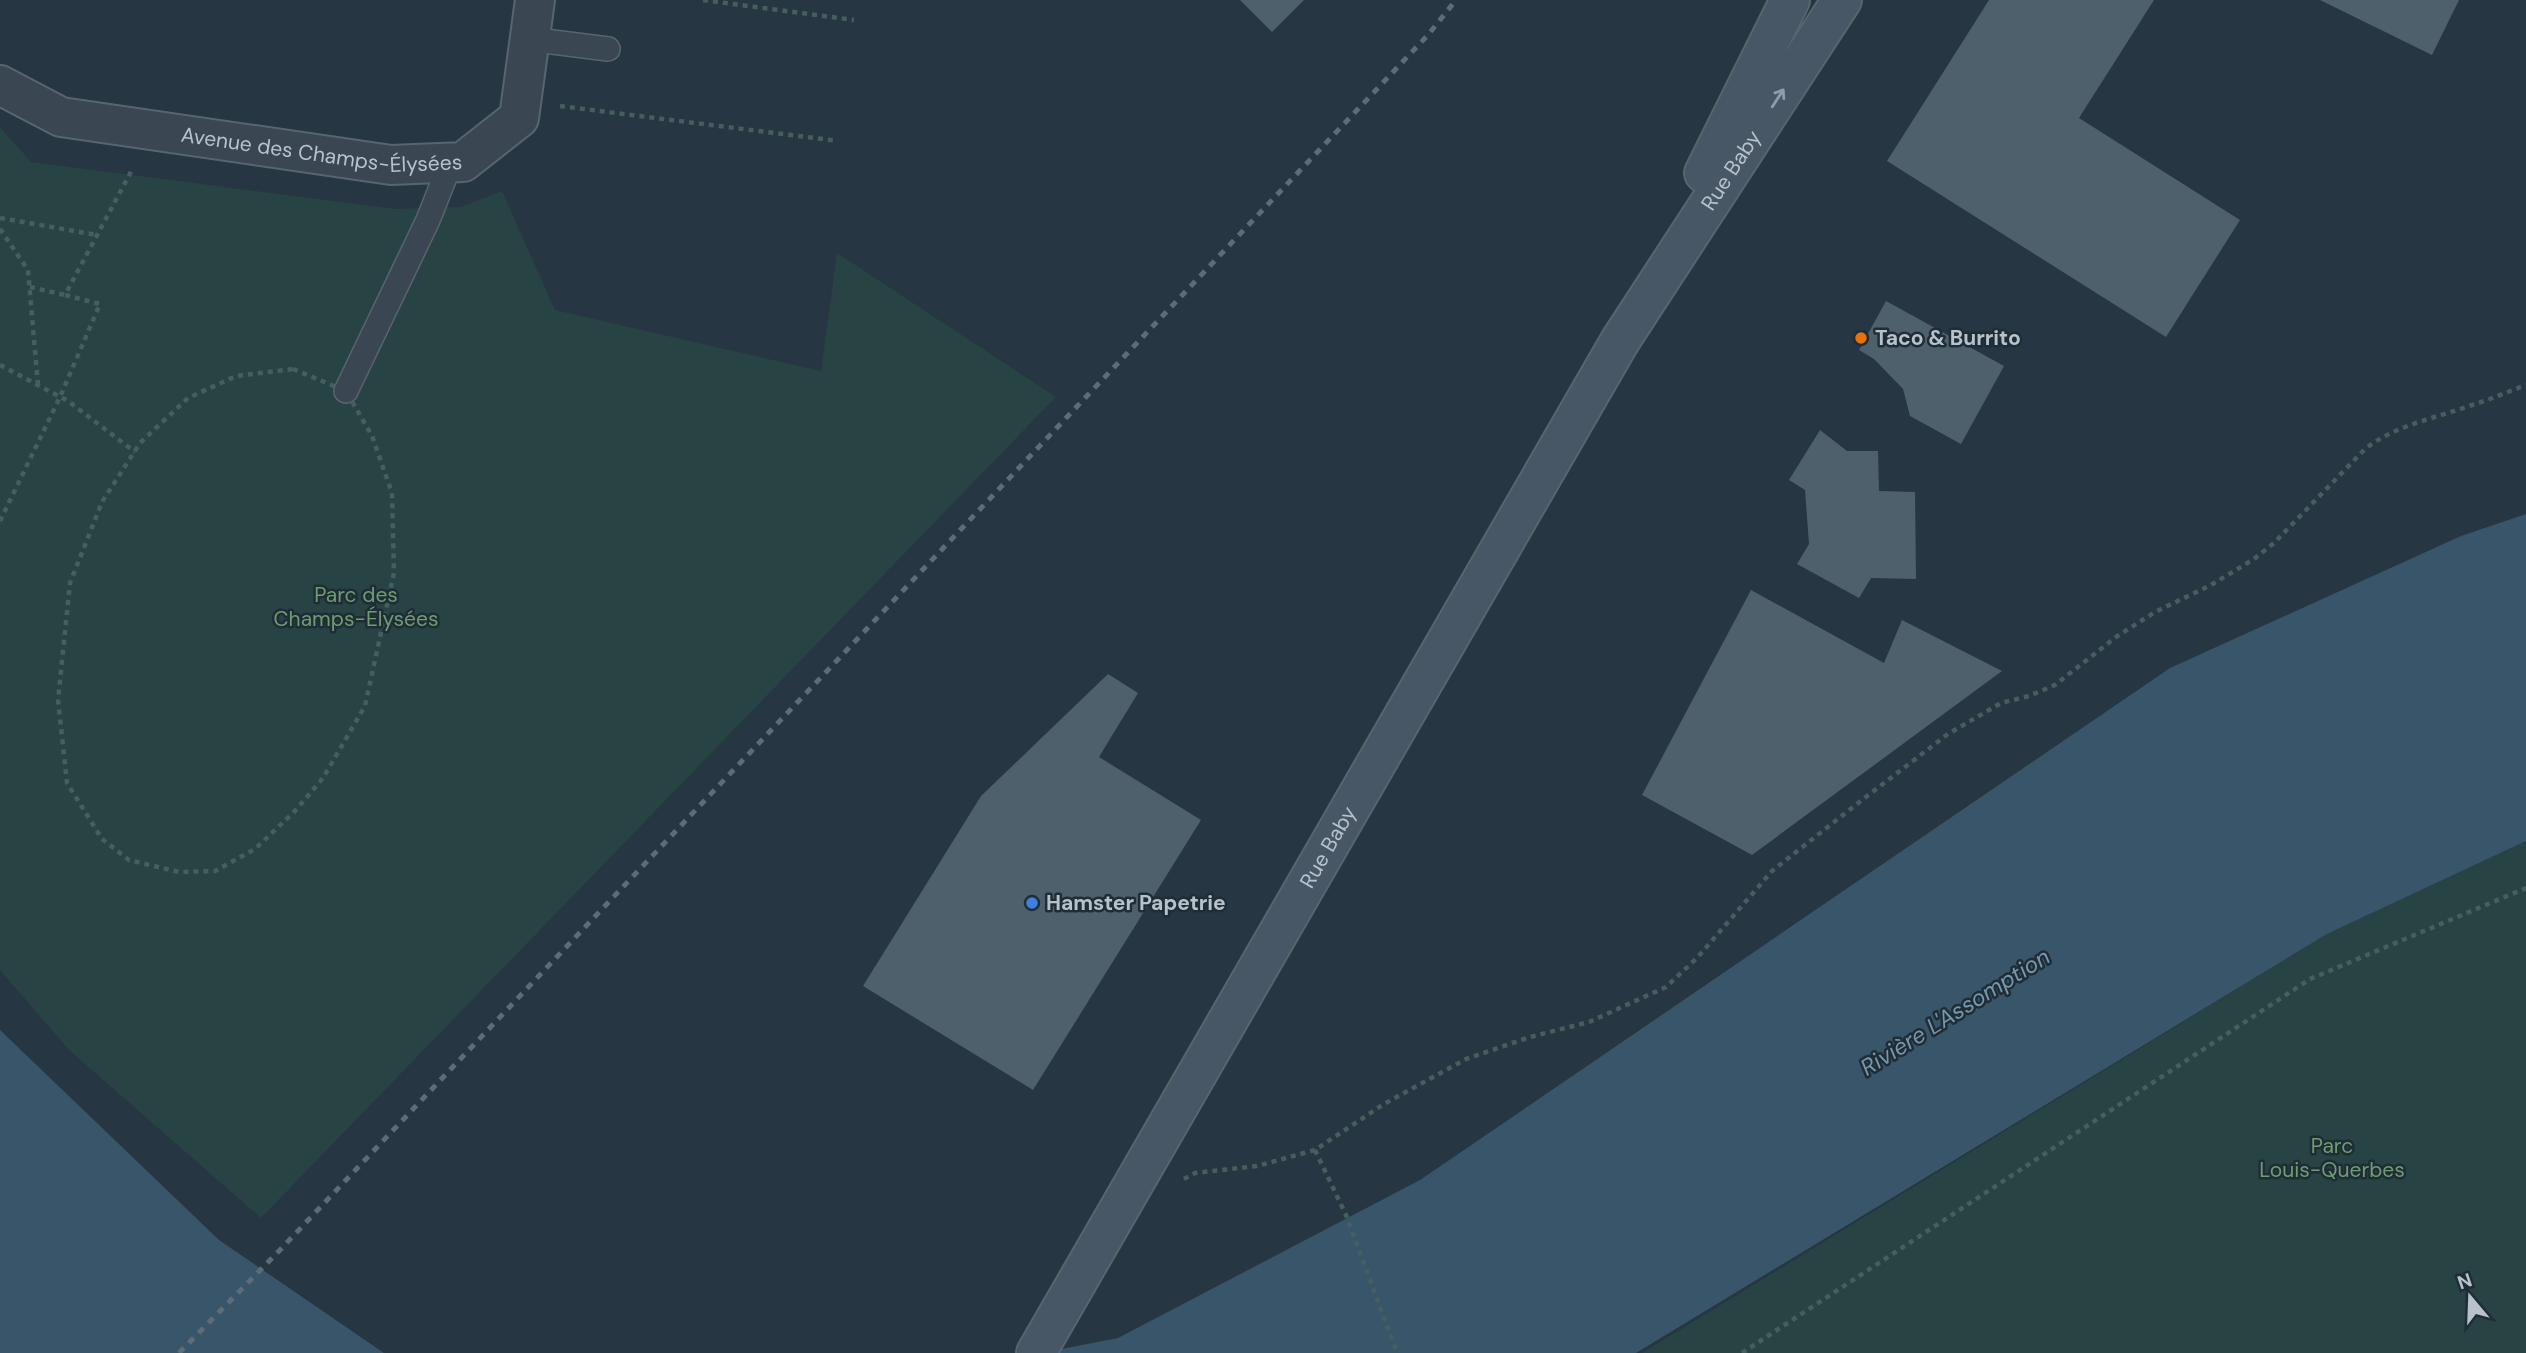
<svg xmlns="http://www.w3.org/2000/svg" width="2526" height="1353" font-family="'DM Sans',sans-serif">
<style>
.green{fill:#284343}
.water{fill:#395569}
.building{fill:#4f606d}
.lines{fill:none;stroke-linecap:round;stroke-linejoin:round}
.service-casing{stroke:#58656f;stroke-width:26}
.minor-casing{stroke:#58656f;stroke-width:42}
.secondary-casing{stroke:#58656f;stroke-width:42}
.path{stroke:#465f5e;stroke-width:4.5;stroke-dasharray:5 5;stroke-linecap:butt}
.service{stroke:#3a4752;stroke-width:23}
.minor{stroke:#3a4752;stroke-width:38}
.secondary{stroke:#485765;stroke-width:38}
.rail{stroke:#5c6c79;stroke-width:5;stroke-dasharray:7 7;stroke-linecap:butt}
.oneway{stroke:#909da8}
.food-dot{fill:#e8710a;stroke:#1f2d37;stroke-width:2.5}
.shop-dot{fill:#3f7fe0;stroke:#1f2d37;stroke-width:2.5}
.labels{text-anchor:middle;stroke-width:5;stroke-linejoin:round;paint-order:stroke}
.street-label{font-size:21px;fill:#b7c2cc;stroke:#1f2d37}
.poi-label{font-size:21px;font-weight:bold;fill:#b7c2cc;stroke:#1f2d37;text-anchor:start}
.park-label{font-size:21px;fill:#6e9d72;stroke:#1f2d37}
.water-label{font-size:23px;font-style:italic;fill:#7797af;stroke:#1f2d37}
</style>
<rect width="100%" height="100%" fill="#263642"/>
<g class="green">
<path d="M0 127 31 162 396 209 461 207 502 191 555 310 821 371 837 253 1056 397 261 1218 69 1050 0 970Z"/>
<path d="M2526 841V1353H1642L2327 934Z"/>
</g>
<g class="water">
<path d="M2526 514V841L2327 934 1636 1353H1041L1118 1338 1420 1180 2170 668 2461 536Z"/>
<path d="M0 1030 219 1240 384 1353H0Z"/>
</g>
<g class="building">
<path d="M1240 0H1304L1272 32Z"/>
<path d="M1989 0H2154L2079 118 2240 220 2166 337 1887 161Z"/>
<path d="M2320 0H2459L2432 55Z"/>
<path d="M1886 301 2004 366 1961 444 1910 416 1903 389 1874 359 1859 350Z"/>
<path d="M1820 430 1847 451H1878L1879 491 1915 492 1916 579 1871 578 1859 598 1797 564 1809 544 1805 490 1789 480Z"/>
<path d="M1751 590 1884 663 1902 620 2002 671 1752 855 1642 795Z"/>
<path d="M1108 674 1138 693 1099 757 1201 820 1033 1090 863 986 981 796Z"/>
</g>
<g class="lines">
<defs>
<g id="service">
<path d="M529 39 608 49"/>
<path d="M346 391 428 220 451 162"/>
</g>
<g id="minor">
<path id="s1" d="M0 85 61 117 391 165 463 162 519 118 535 0"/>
</g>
<g id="secondary">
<path d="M1704 173 1790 0"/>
<path id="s2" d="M1036 1353 1620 341 1842 0"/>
</g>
</defs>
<use href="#service" class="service-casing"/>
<use href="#minor" class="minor-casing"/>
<use href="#secondary" class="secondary-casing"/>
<g class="path">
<path d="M703 0 854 20"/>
<path d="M560 106 838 141"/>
<path d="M0 218 97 235"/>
<path d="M0 229 28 270 38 385"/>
<path d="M30 287 65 295"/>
<path d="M0 365 68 401 135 452"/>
<path d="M293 369 346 391 372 436 392 493 394 573 365 706 323 778 295 811 255 849 215 871 179 872 129 860 102 839 67 783 58 700 70 583 102 502 140 443 188 398 236 376Z"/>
<path d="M0 521 60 397 100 304 65 295 133 168"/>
<path d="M1315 1150 1346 1215 1397 1353"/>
<path d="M1184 1179 1195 1173 1257 1166 1315 1150 1384 1104 1466 1059 1530 1037 1589 1022 1666 987 1697 958 1772 871 1862 800 1948 734 2001 703 2029 696 2055 685 2116 637 2155 612 2211 585 2254 559 2274 543 2365 449C2397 424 2437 418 2475 404 2492 399 2509 391 2526 385"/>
<path d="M1742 1353 2310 979 2526 888"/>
</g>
<use href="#service" class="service"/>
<use href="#minor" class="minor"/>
<use href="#secondary" class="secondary"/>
<path class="rail" d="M179 1353 278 1252 1428 35 1456 0"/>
</g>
<defs><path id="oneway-shaft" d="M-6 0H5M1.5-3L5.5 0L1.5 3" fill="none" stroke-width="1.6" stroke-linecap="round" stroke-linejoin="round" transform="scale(1.75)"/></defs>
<use class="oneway" href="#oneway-shaft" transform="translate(1778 98) rotate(-57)"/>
<circle class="food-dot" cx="1861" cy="338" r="7"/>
<circle class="shop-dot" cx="1032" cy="903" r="7"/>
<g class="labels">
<g class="street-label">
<text dy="7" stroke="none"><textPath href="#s1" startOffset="332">Avenue des Champs-Élysées</textPath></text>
<text dy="7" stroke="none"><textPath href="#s2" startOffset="1372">Rue Baby</textPath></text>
<text dy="7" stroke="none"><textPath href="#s2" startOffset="584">Rue Baby</textPath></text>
</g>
<g class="poi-label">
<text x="1875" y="345">Taco &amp; Burrito</text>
<text x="1046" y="910">Hamster Papetrie</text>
</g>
<g class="park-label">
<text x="356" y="602">Parc des<tspan x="356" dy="24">Champs-Élysées</tspan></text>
<text x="2332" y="1153">Parc<tspan x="2332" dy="24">Louis-Querbes</tspan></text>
</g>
<g class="water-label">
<text transform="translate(1955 1012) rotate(-32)" y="8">Rivière L'Assomption</text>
</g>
</g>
<g transform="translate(2470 1297) rotate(341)" stroke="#1f2d37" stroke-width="5" paint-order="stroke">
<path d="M0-5L12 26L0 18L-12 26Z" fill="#b7c2cc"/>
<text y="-10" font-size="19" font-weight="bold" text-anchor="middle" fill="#b7c2cc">N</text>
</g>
</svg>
